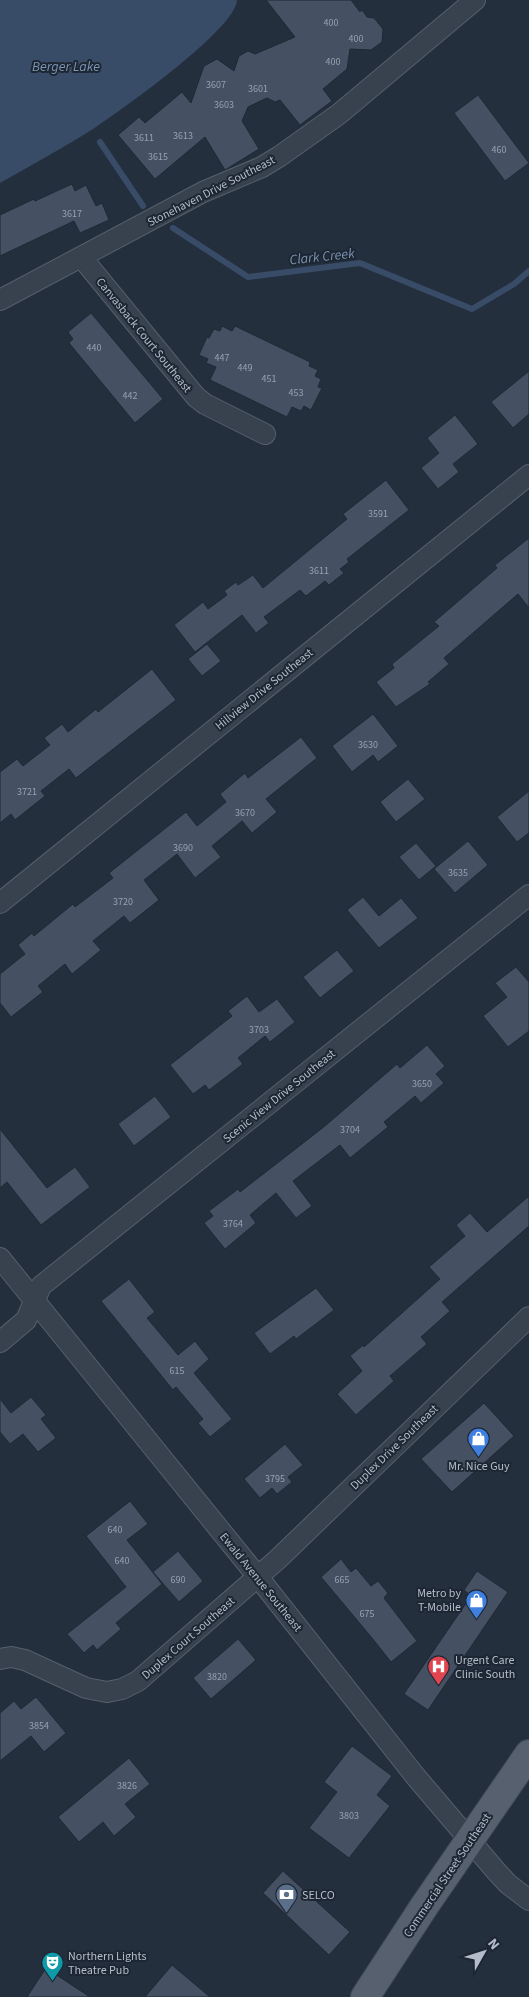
<svg xmlns="http://www.w3.org/2000/svg" width="529" height="1997" font-family="'Source Sans 3',sans-serif">
<style>
.water{fill:#394c67}
.lines{fill:none;stroke-linecap:round;stroke-linejoin:round}
.stream{stroke:#394c67;stroke-width:6}
.building{fill:#455162;stroke:#1f2835}
.minor-casing{stroke:#565f6c;stroke-width:22}
.primary-casing{stroke:#414a57;stroke-width:30}
.minor{stroke:#38414e;stroke-width:20}
.primary{stroke:#56606e;stroke-width:28}
.labels{text-anchor:middle;stroke-width:4;stroke-linejoin:round;paint-order:stroke}
.number-label{font-size:10px;fill:#98a1af}
.street-label{font-size:12px;fill:#b4bcc9;stroke:#1d2633}
.poi-label{font-size:12px;fill:#b4bcc9;stroke:#1d2633;text-anchor:start}
.water-label{font-size:14px;font-style:italic;fill:#7c92b1;stroke:#1d2633}
</style>
<rect width="100%" height="100%" fill="#242f3e"/>
<path class="water" d="M0 0H237C236 29 120 111 93 129 63 148 31 165 0 183Z"/>
<g class="lines">
<g class="stream">
<path d="M100 142 143 206"/>
<path d="M173 228 248 277 360 263 472 309 514 284 529 271"/>
</g>
</g>
<g class="building">
<path d="M266 0H351L360 12 362 10 367 17 374 18 383 29 382 42 371 50 350 49 347 69 323 89 332 101 300 125 280 100 275 102 267 98 248 107 242 121 259 149 225 170 205 137 155 179 118 135 139 117 145 123 182 92 191 103 204 66 217 59 234 71 239 56 248 51 255 54 295 37Z"/>
<path d="M478 95 529 163 505 181 454 113Z"/>
<path d="M72 184 75 191 86 185 96 206 102 203 109 220 80 233 74 221 0 256V215L34 199 35 201Z"/>
<path d="M91 313 163 399 135 423 69 343 73 339 68 332Z"/>
<path d="M222 326 232 331 235 326 310 362 309 366 318 370 315 376 321 379 318 387 322 388 311 410 304 406 301 411 292 407 287 417 210 380 216 367 206 363 208 359 199 355 207 337 209 338 214 329 220 331Z"/>
<path d="M529 371V414L513 428 491 402Z"/>
<path d="M455 415 478 444 453 464 459 472 438 489 421 468 439 453 427 438Z"/>
<path d="M386 480 409 510 347 559 349 562 340 569 344 573 329 585 325 581 306 596 300 590 264 617 269 623 256 633 242 615 195 652 174 625 203 602 208 609 227 595 224 591 236 582 238 585 253 575 263 588 347 519 343 514Z"/>
<path d="M529 538V608L518 594 444 658 449 664 428 682 430 684 396 707 376 682 394 668 392 664 439 626 434 622 497 568 495 565Z"/>
<path d="M207 644 221 661 202 676 188 659Z"/>
<path d="M152 669 176 700 76 778 69 769 41 791 45 796 15 820 11 814 0 823V772L17 759 23 766 50 745 44 738 62 724 68 732 96 709 98 712Z"/>
<path d="M373 714 398 746 378 762 373 755 352 772 332 746Z"/>
<path d="M301 737 317 758 266 799 277 812 252 833 242 821 212 846 221 857 195 878 177 854 144 880 159 900 130 923 124 916 93 941 101 950 72 974 65 964 38 986 43 992 11 1017 0 1003V974L25 954 18 945 32 933 34 936 73 904 75 907 113 878 109 873 186 812 197 826 226 802 220 794 245 773 248 778Z"/>
<path d="M408 779 425 799 396 822 380 802Z"/>
<path d="M529 791V833L517 842 497 817Z"/>
<path d="M468 841 488 865 455 893 434 869Z"/>
<path d="M416 843 436 866 419 880 399 857Z"/>
<path d="M363 897 379 916 401 898 418 918 379 948 347 910Z"/>
<path d="M337 950 354 971 320 998 303 977Z"/>
<path d="M516 967 529 982V1031L508 1047 483 1016 507 997 495 983Z"/>
<path d="M247 996 259 1012 277 999 295 1022 270 1042 265 1036 238 1058 243 1064 209 1090 205 1085 193 1094 170 1065 232 1016 228 1011Z"/>
<path d="M427 1045 445 1066 436 1074 444 1083 421 1103 415 1096 384 1122 388 1127 350 1158 340 1145 293 1181 312 1206 296 1218 276 1193 250 1215 256 1223 225 1249 204 1223 213 1216 209 1211 238 1189 240 1192 325 1126 397 1064 400 1068Z"/>
<path d="M155 1096 171 1117 134 1146 118 1124Z"/>
<path d="M0 1129 47 1188 75 1167 90 1187 41 1225 7 1182 0 1188Z"/>
<path d="M529 1196V1226L442 1302 450 1311 421 1337 427 1344 390 1376 394 1381 356 1415 337 1394 362 1371 350 1356 363 1345 364 1347 440 1279 429 1267 465 1236 456 1225 470 1213 487 1232Z"/>
<path d="M129 1279 155 1312 147 1318 178 1355 195 1341 209 1359 194 1373 232 1419 210 1437 198 1423 203 1419 176 1387 173 1390 101 1301Z"/>
<path d="M316 1288 334 1310 296 1339 294 1336 270 1354 254 1333Z"/>
<path d="M31 1397 46 1415 41 1419 56 1438 38 1452 23 1434 10 1444 0 1432V1399L11 1413Z"/>
<path d="M484 1403 514 1436 452 1492 421 1459Z"/>
<path d="M285 1444 303 1465 288 1477 292 1482 277 1494 272 1488 260 1498 244 1479Z"/>
<path d="M130 1501 148 1524 127 1540 162 1584 116 1623 121 1629 97 1650 93 1645 84 1653 67 1634 126 1587 86 1536Z"/>
<path d="M178 1551 203 1581 179 1602 153 1572Z"/>
<path d="M341 1559 351 1572 356 1568 371 1586 378 1581 388 1593 384 1598 417 1641 391 1662 372 1638 321 1577Z"/>
<path d="M477 1571 508 1592 428 1710 404 1694 471 1596 464 1590Z"/>
<path d="M238 1639 256 1660 211 1699 193 1678Z"/>
<path d="M36 1697 66 1733 44 1752 31 1736 0 1761V1713L14 1701 21 1709Z"/>
<path d="M352 1746 392 1776 377 1795 390 1806 349 1858 309 1828 337 1792 324 1782Z"/>
<path d="M129 1758 150 1784 125 1804 136 1817 114 1836 103 1822 79 1842 58 1817Z"/>
<path d="M283 1871 350 1932 329 1955 263 1893Z"/>
<path d="M172 1965 210 1997H145Z"/>
<path d="M46 1968 90 1997H27Z"/>
</g>
<g class="lines">
<defs>
<g id="minor">
<path d="M82 258 196 397 205 404 265 434"/>
<path d="M0 300 203 192 262 167 280 156 339 114 475 0"/>
<path d="M0 903 529 475"/>
<path d="M0 1258 258 1577 416 1777 496 1871 508 1884 529 1900"/>
<path d="M0 1342 26 1320 41 1286 529 895"/>
<path d="M0 1659 11 1657 25 1660 86 1688 107 1692 122 1689 138 1681 278 1559 529 1317"/>
</g>
<path id="primary" d="M365 1997 425 1905 529 1754"/>
</defs>
<use href="#minor" class="minor-casing"/>
<use href="#primary" class="primary-casing"/>
<use href="#minor" class="minor"/>
<use href="#primary" class="primary"/>
</g>
<defs>
<symbol id="shop-pin" viewBox="-11 -11 22 30"><path d="M0 17L-7.5 6A9.5 9.5 0 1 1 7.5 6Z" fill="#3f7fe0" stroke="#1d2633"/><path d="M-5-2.5h2.3a2.7 3.5 0 0 1 5.4 0H5L5.5 6h-11ZM-1.5-2.5h3a1.5 2.3 0 0 0-3 0Z" fill="#fff"/></symbol>
<symbol id="hospital-pin" viewBox="-11 -11 22 30"><path d="M0 17L-7.5 6A9.5 9.5 0 1 1 7.5 6Z" fill="#e0444e" stroke="#1d2633"/><path d="M-5-5h3v3.5h4V-5h3V5h-3V1.5h-4V5h-3Z" fill="#fff"/></symbol>
<symbol id="bank-pin" viewBox="-11 -11 22 30"><path d="M0 17L-7.5 6A9.5 9.5 0 1 1 7.5 6Z" fill="#5c6f8a" stroke="#1d2633"/><path d="M-6-4H6V4H-6ZM0-2.3a2.3 2.3 0 1 0 0 4.6a2.3 2.3 0 1 0 0-4.6Z" fill="#fff"/></symbol>
<symbol id="theatre-pin" viewBox="-11 -11 22 30"><path d="M0 17L-7.5 6A9.5 9.5 0 1 1 7.5 6Z" fill="#0f9aa8" stroke="#1d2633"/><path d="M-5-5.5Q0-4 5-5.5V0Q5 5 0 6Q-5 5-5 0ZM-3.3-2.5H-1v1.5H-3.3ZM1-2.5H3.3v1.5H1ZM-2.8 1Q0 5.5 2.8 1Z" fill="#fff"/></symbol>
</defs>
<g fill-rule="evenodd">
<use href="#shop-pin" x="466" y="1426" width="25" height="34"/>
<use href="#shop-pin" x="464" y="1588" width="25" height="34"/>
<use href="#hospital-pin" x="426" y="1654" width="25" height="34"/>
<use href="#bank-pin" x="274" y="1882" width="25" height="34"/>
<use href="#theatre-pin" x="40" y="1950" width="25" height="34"/>
</g>
<g class="labels">
<g class="number-label">
<text x="331" y="26">400</text>
<text x="356" y="42">400</text>
<text x="333" y="65">400</text>
<text x="216" y="88">3607</text>
<text x="258" y="92">3601</text>
<text x="224" y="108">3603</text>
<text x="183" y="139">3613</text>
<text x="144" y="141">3611</text>
<text x="499" y="153">460</text>
<text x="158" y="160">3615</text>
<text x="72" y="217">3617</text>
<text x="94" y="351">440</text>
<text x="222" y="361">447</text>
<text x="245" y="371">449</text>
<text x="269" y="382">451</text>
<text x="296" y="396">453</text>
<text x="130" y="399">442</text>
<text x="378" y="517">3591</text>
<text x="319" y="574">3611</text>
<text x="368" y="748">3630</text>
<text x="27" y="795">3721</text>
<text x="245" y="816">3670</text>
<text x="183" y="851">3690</text>
<text x="458" y="876">3635</text>
<text x="123" y="905">3720</text>
<text x="259" y="1033">3703</text>
<text x="422" y="1087">3650</text>
<text x="350" y="1133">3704</text>
<text x="233" y="1227">3764</text>
<text x="177" y="1374">615</text>
<text x="275" y="1482">3795</text>
<text x="115" y="1533">640</text>
<text x="122" y="1564">640</text>
<text x="178" y="1583">690</text>
<text x="342" y="1583">665</text>
<text x="367" y="1617">675</text>
<text x="217" y="1680">3820</text>
<text x="39" y="1729">3854</text>
<text x="127" y="1789">3826</text>
<text x="349" y="1819">3803</text>
</g>
<g class="street-label">
<text transform="translate(211 191) rotate(-27)" y="4">Stonehaven Drive Southeast</text>
<text transform="translate(144 335) rotate(51)" y="4">Canvasback Court Southeast</text>
<text transform="translate(264 689) rotate(-39)" y="4">Hillview Drive Southeast</text>
<text transform="translate(279 1096) rotate(-39)" y="4">Scenic View Drive Southeast</text>
<text transform="translate(394 1447) rotate(-44)" y="4">Duplex Drive Southeast</text>
<text transform="translate(261 1582) rotate(51)" y="4">Ewald Avenue Southeast</text>
<text transform="translate(188 1638) rotate(-41)" y="4">Duplex Court Southeast</text>
<text transform="translate(447 1875) rotate(-56)" y="4">Commercial Street Southeast</text>
</g>
<g class="poi-label">
<text x="479" y="1470" text-anchor="middle">Mr. Nice Guy</text>
<text x="461" y="1597" text-anchor="end">Metro by<tspan x="461" dy="14">T-Mobile</tspan></text>
<text x="455" y="1664">Urgent Care<tspan x="455" dy="14">Clinic South</tspan></text>
<text x="302" y="1899">SELCO</text>
<text x="68" y="1960">Northern Lights<tspan x="68" dy="14">Theatre Pub</tspan></text>
</g>
<g class="water-label">
<text x="66" y="71">Berger Lake</text>
<text transform="translate(322 256) rotate(-6)" y="5">Clark Creek</text>
</g>
</g>
<g transform="translate(484 1952) rotate(51)" stroke="#1d2633" stroke-width="4" paint-order="stroke">
<path d="M0-4L9 19L0 12L-9 19Z" fill="#b4bcc9"/>
<text y="-8" font-size="14" font-weight="bold" text-anchor="middle" fill="#b4bcc9">N</text>
</g>
</svg>
